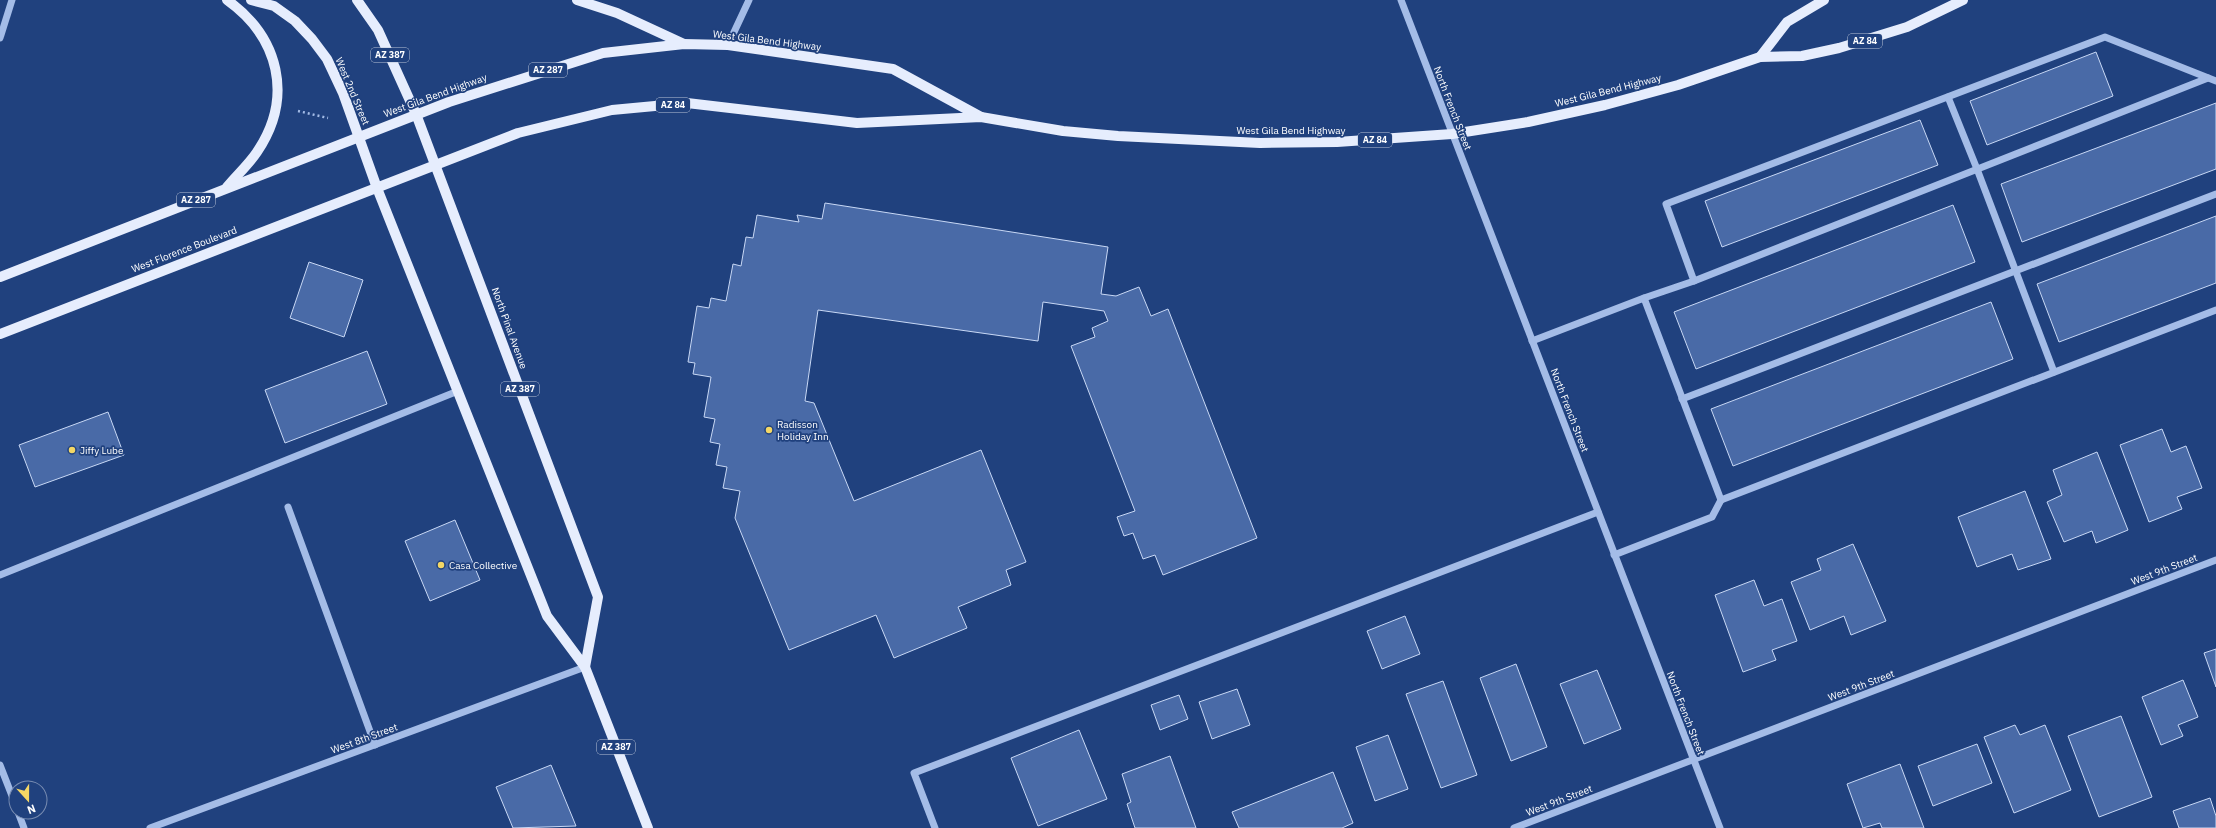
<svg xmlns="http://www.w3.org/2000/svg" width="2216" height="828" font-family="'IBM Plex Sans',sans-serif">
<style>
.building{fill:#496aa7;stroke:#c8d8f5}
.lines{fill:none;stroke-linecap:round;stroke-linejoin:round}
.path{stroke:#a4bce7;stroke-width:2.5;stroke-dasharray:2 3;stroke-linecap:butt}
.minor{stroke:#a4bce7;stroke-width:7}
.major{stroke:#e6edfd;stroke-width:10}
.poi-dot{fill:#f4d765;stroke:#20417e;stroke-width:1.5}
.labels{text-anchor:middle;stroke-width:3.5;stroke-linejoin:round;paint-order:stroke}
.shield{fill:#20417e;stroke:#bcc6d8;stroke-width:1}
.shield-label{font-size:9px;font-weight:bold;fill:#fff}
.street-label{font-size:10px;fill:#fff;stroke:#20417e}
.poi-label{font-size:10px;fill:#fff;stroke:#20417e;text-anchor:start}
</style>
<rect width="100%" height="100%" fill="#20417e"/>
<g class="building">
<path d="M2096 52 2113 96 1987 145 1970 101Z"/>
<path d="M2216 103V169L2022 242 2001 184Z"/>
<path d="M1920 120 1938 165 1722 247 1705 201Z"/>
<path d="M825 203 1108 247 1101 294 1116 296 1139 287 1151 316 1168 309 1257 538 1163 575 1155 555 1143 559 1133 533 1124 536 1117 517 1135 511 1071 346 1095 337 1092 328 1108 321 1104 311 1043 302 1038 341 818 310 805 401 814 403 854 501 981 450 1026 562 1006 570 1011 585 958 607 967 628 894 658 876 615 789 650 735 518 740 491 723 488 727 467 716 465 720 444 710 442 715 419 704 417 711 377 693 374 695 363 688 362 697 306 709 308 711 298 726 301 733 264 741 266 746 237 753 238 757 215 799 222 797 215 822 219Z"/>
<path d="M1953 205 1975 262 1696 369 1674 312Z"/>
<path d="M2216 216V283L2059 342 2037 284Z"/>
<path d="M309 262 363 280 344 337 290 318Z"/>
<path d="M1991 302 2013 359 1733 466 1711 409Z"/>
<path d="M367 351 387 404 285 443 265 390Z"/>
<path d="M108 412 124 455 35 487 19 445Z"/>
<path d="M2162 429 2171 452 2186 446 2202 488 2177 497 2182 509 2149 522 2120 445Z"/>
<path d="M2097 452 2128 530 2096 543 2092 531 2064 542 2047 502 2062 495 2053 470Z"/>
<path d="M2025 491 2051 559 2018 570 2012 554 1977 567 1958 517Z"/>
<path d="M455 520 480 580 430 601 405 541Z"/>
<path d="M1853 544 1886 621 1851 635 1844 616 1810 630 1791 582 1821 570 1817 559Z"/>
<path d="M1754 580 1764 606 1782 599 1797 641 1772 650 1776 660 1743 672 1715 595Z"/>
<path d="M1405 616 1420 654 1382 669 1367 631Z"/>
<path d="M2216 649V687L2204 653Z"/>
<path d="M1516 664 1547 747 1511 761 1480 678Z"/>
<path d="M1597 670 1621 729 1584 744 1560 684Z"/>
<path d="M2183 680 2198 717 2178 725 2183 736 2161 745 2142 697Z"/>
<path d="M1443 681 1477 775 1441 788 1406 694Z"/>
<path d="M1237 689 1250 725 1212 739 1199 702Z"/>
<path d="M1179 695 1188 719 1160 730 1151 705Z"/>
<path d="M2121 716 2152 797 2099 817 2068 736Z"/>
<path d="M2015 725 2020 735 2045 725 2071 790 2014 813 1984 737Z"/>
<path d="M1079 730 1107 799 1038 826 1011 758Z"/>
<path d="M1388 735 1408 789 1375 801 1356 747Z"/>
<path d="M1977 744 1992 783 1933 806 1918 766Z"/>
<path d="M1170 756 1196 828H1135L1127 804 1131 802 1122 774Z"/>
<path d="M1900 764 1924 828H1882L1880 823 1863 828 1847 784Z"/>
<path d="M551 765 576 826 513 828 496 787Z"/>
<path d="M1333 772 1353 823 1342 828H1239L1232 812Z"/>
<path d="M2210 798 2216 816V828H2179L2173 811Z"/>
</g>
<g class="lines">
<path class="path" d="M298 111 328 118"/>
<g class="minor">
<path d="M1401 0 1720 828"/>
<path d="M0 38 12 0"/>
<path d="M728 45 749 0"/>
<path d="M1948 97 1977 169 2054 372"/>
<path d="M1694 281 2208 78"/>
<path d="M1644 298 1694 281 1666 204 2105 37 2216 81"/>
<path d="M1532 341 1644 298 1721 500 1712 517 1614 555"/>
<path d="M1682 399 2216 194"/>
<path d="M1721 500 2216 310"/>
<path d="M288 507 375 745"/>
<path d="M0 575 458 391"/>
<path d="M0 765 16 806"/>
<path d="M18 812 24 828"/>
<path d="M150 828 585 667"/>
<path d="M935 828 914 773 1598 512"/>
<path d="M1514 828 2216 560"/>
</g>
<g class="major">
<path d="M227 0C279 37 294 97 257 152 249 164 237 175 227 187"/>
<path d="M251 0 274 6 295 21 312 39 327 59 343 93 377 188 547 616 585 667 648 828"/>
<path d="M357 0 378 30 416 114 598 597 585 667"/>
<path d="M577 0 617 13 684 44"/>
<path d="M1760 57 1787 22 1824 0"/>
<path d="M0 277 449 102 603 53 684 44 728 45 893 69 981 117"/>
<path d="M0 334 518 133 612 110 687 103 857 123 981 117 1063 131 1118 136 1260 143 1337 142 1452 134 1528 122 1605 105 1678 85 1760 57 1802 56 1839 48 1907 27 1963 0"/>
</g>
</g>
<g class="poi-dot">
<circle cx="769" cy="430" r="4"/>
<circle cx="72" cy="450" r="4"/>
<circle cx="441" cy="565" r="4"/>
</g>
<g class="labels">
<g class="shield">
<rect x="1848" y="34" width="34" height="14" rx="3"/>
<rect x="371" y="48" width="38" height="14" rx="3"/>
<rect x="529" y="63" width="38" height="14" rx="3"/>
<rect x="656" y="98" width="34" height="14" rx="3"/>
<rect x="1358" y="133" width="34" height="14" rx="3"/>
<rect x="177" y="193" width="38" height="14" rx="3"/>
<rect x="501" y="382" width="38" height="14" rx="3"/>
<rect x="597" y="740" width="38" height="14" rx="3"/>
</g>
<g class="shield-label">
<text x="1865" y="44">AZ 84</text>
<text x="390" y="58">AZ 387</text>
<text x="548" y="73">AZ 287</text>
<text x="673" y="108">AZ 84</text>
<text x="1375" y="143">AZ 84</text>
<text x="196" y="203">AZ 287</text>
<text x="520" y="392">AZ 387</text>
<text x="616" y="750">AZ 387</text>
</g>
<g class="street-label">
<text transform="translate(767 40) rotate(7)" y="4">West Gila Bend Highway</text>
<text transform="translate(1608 90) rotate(-14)" y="4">West Gila Bend Highway</text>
<text transform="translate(353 91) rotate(67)" y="4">West 2nd Street</text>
<text transform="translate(435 95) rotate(-20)" y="4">West Gila Bend Highway</text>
<text transform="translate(1453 108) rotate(69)" y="4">North French Street</text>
<text x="1291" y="134">West Gila Bend Highway</text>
<text transform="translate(184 249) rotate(-21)" y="4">West Florence Boulevard</text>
<text transform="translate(510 328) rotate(70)" y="4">North Pinal Avenue</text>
<text transform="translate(1570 410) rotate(69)" y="4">North French Street</text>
<text transform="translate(2164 569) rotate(-21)" y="4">West 9th Street</text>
<text transform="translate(1861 685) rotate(-21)" y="4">West 9th Street</text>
<text transform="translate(1686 713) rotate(69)" y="4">North French Street</text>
<text transform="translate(364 738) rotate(-20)" y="4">West 8th Street</text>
<text transform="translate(1559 800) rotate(-21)" y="4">West 9th Street</text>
</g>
<g class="poi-label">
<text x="777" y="428">Radisson<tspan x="777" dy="12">Holiday Inn</tspan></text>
<text x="80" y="454">Jiffy Lube</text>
<text x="449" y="569">Casa Collective</text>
</g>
</g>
<g transform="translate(28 800) rotate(159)"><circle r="19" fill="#20417e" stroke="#798db2"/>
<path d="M0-3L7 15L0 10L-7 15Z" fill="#f4d765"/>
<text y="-6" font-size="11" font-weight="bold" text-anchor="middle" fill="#ffffff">N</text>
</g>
</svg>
